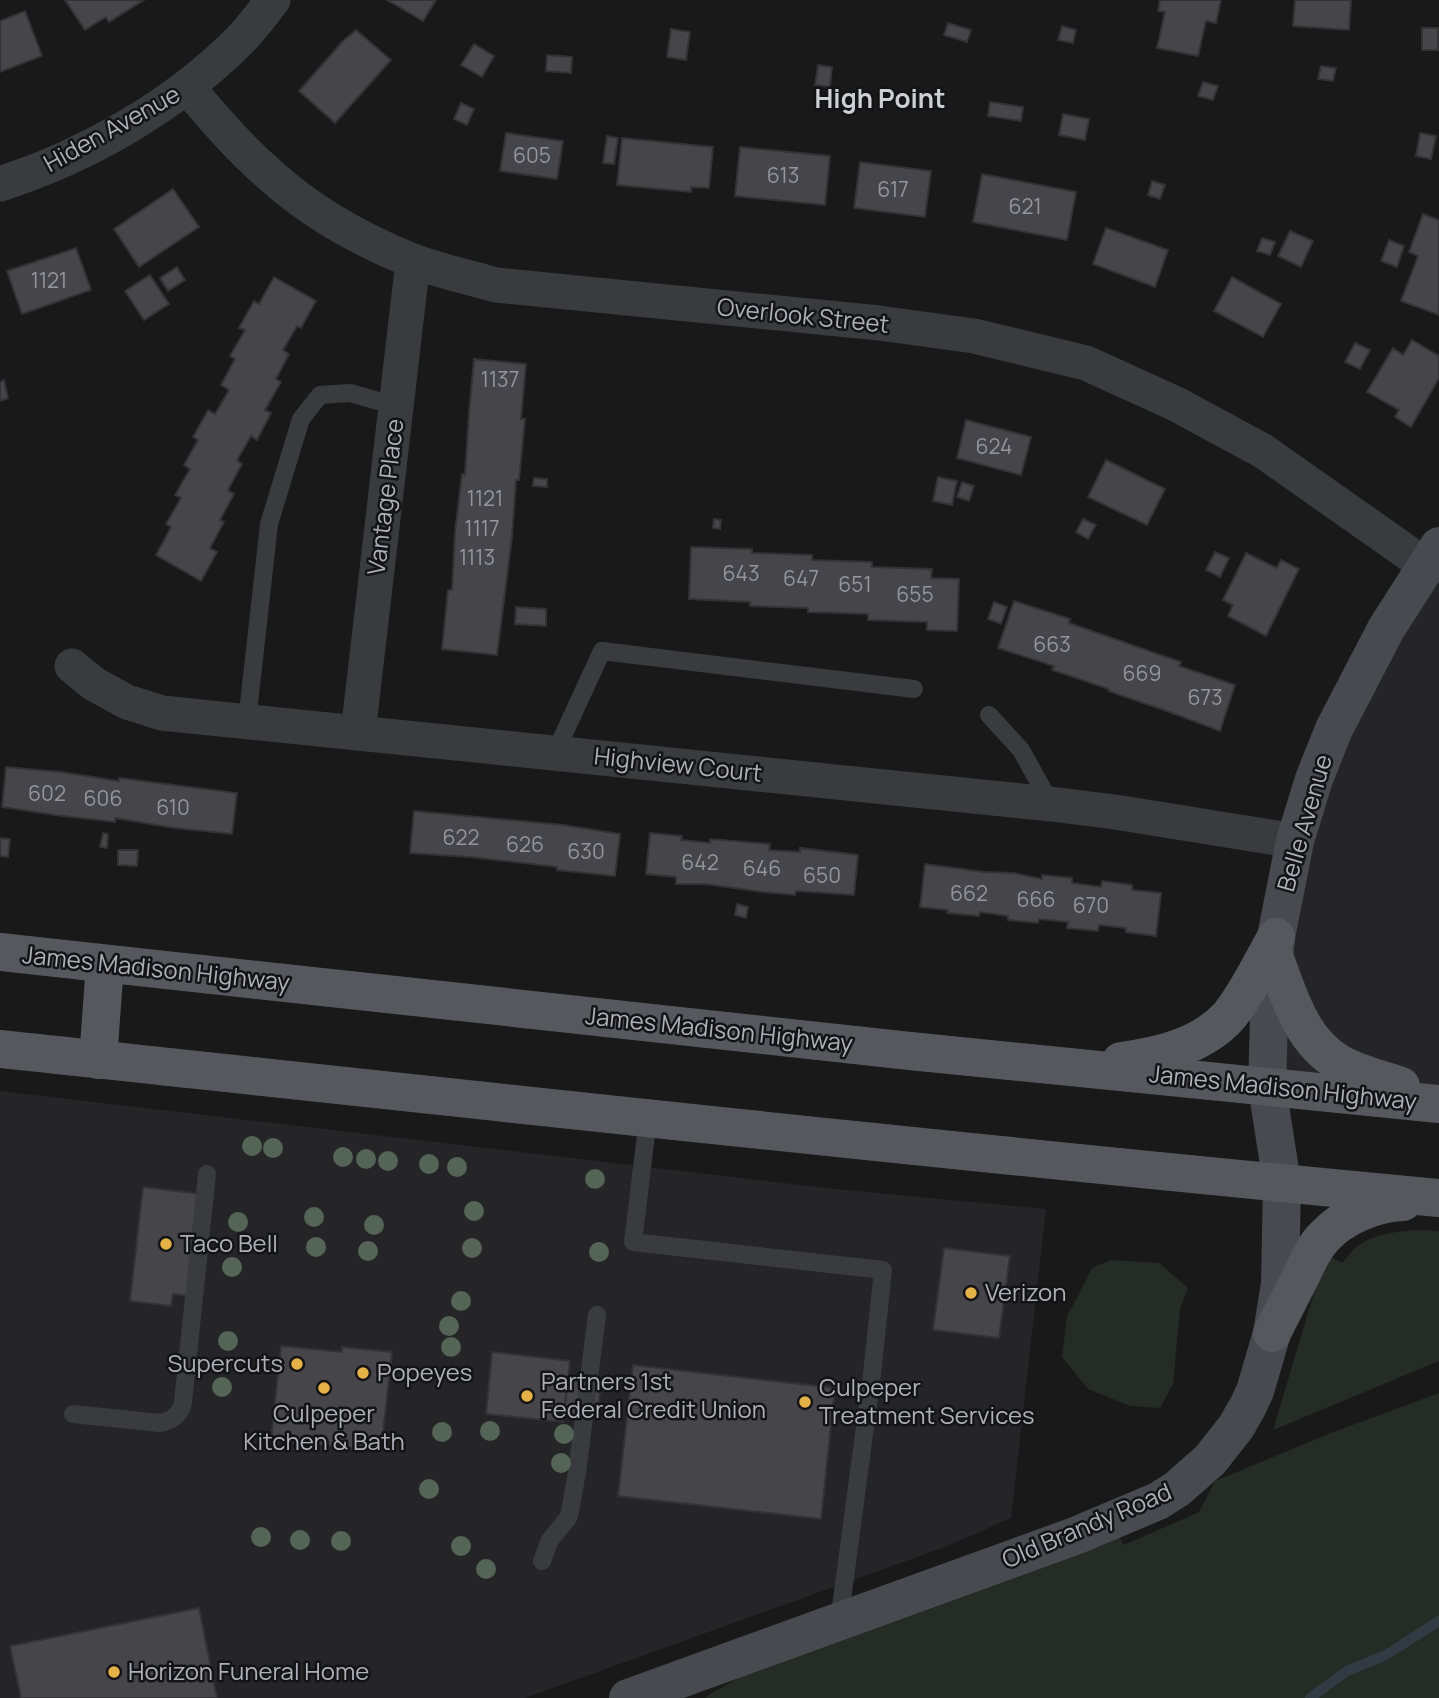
<svg xmlns="http://www.w3.org/2000/svg" width="1439" height="1698" font-family="Manrope,sans-serif">
<style>
.built{fill:#252527}
.green{fill:#252c26}
.lines{fill:none;stroke-linecap:round;stroke-linejoin:round}
.stream{stroke:#323b43;stroke-width:10}
.building{fill:#46464a;stroke:#333336;stroke-width:2}
.lane{stroke:#3a3b3f;stroke-width:18}
.street{stroke:#3a3b3f;stroke-width:35}
.secondary{stroke:#484a4f;stroke-width:38}
.primary{stroke:#56585e;stroke-width:38}
.tree{fill:#546456}
.poi-dot{fill:#e4b247;stroke:#141416;stroke-width:2.5}
.labels{text-anchor:middle;stroke-width:5;stroke-linejoin:round;paint-order:stroke}
.number-label{font-size:21px;fill:#92969d}
.street-label{font-size:24px;fill:#acb0b9;stroke:#141416}
.poi-label{font-size:24px;fill:#acb0b9;stroke:#141416;text-anchor:start}
.neighbourhood-label{font-size:26px;font-weight:bold;fill:#cdcfd5;stroke:#141416}
</style>
<rect width="100%" height="100%" fill="#19191a"/>
<g class="built">
<path d="M1439 544V1104L1267 1087 1295 841Z"/>
<path d="M0 1091 835 1189 1046 1209 1011 1518 945 1547 525 1698H0Z"/>
</g>
<g class="green">
<path d="M1416 1230 1439 1231V1361L1273 1430 1314 1293 1331 1257 1342 1263C1346 1259 1349 1254 1353 1250 1369 1234 1395 1232 1416 1230Z"/>
<path d="M1111 1260 1159 1263 1188 1288 1180 1309 1173 1384 1160 1408 1130 1406 1088 1389 1062 1357 1067 1317 1092 1268Z"/>
<path d="M1439 1393V1698H706L707 1696 747 1673 1102 1532 1120 1538 1124 1545 1199 1512 1215 1481 1331 1433Z"/>
</g>
<g class="lines">
<path class="stream" d="M1310 1698 1347 1671 1386 1655 1439 1621"/>
</g>
<g class="building">
<path d="M65 0H144L109 22 106 17 85 30Z"/>
<path d="M387 0H436L423 21Z"/>
<path d="M1160 0H1221L1216 23 1206 21 1198 56 1157 48 1165 12 1158 11Z"/>
<path d="M1295 0H1351L1349 30 1293 26Z"/>
<path d="M25 11 42 56 0 72V21Z"/>
<path d="M948 23 971 30 967 42 944 35Z"/>
<path d="M1062 26 1076 30 1073 43 1058 40Z"/>
<rect x="1422" y="28" width="16" height="22"/>
<path d="M671 29 690 32 686 60 667 57Z"/>
<path d="M356 30 391 60 335 123 299 91 343 41Z"/>
<path d="M474 44 494 56 482 77 461 65Z"/>
<path d="M547 55 572 57 571 73 546 71Z"/>
<path d="M818 65 832 67 830 87 815 85Z"/>
<path d="M1321 66 1336 68 1333 81 1318 79Z"/>
<path d="M1203 82 1218 86 1213 100 1198 96Z"/>
<path d="M990 102 1023 107 1021 121 988 116Z"/>
<path d="M461 103 474 109 467 125 454 119Z"/>
<path d="M1063 114 1089 119 1085 140 1059 135Z"/>
<path d="M506 133 563 141 557 179 500 171Z"/>
<path d="M1420 133 1436 136 1431 159 1416 156Z"/>
<path d="M607 136 618 138 614 164 603 163Z"/>
<path d="M622 138 713 147 709 188 691 187V192L617 185Z"/>
<path d="M740 147 830 156 825 205 735 196Z"/>
<path d="M860 162 931 171 925 217 854 208Z"/>
<path d="M982 174 1076 192 1067 240 973 222Z"/>
<path d="M1152 181 1165 185 1160 199 1148 195Z"/>
<path d="M173 189 199 227 139 267 114 229Z"/>
<path d="M1423 214 1439 220V315L1401 301 1418 256 1409 252Z"/>
<path d="M1106 228 1168 250 1155 287 1093 264Z"/>
<path d="M1290 231 1313 241 1301 267 1278 256Z"/>
<path d="M1262 238 1275 242 1270 255 1257 251Z"/>
<path d="M1389 240 1404 246 1397 267 1381 261Z"/>
<path d="M76 248 91 290 22 314 7 271Z"/>
<path d="M177 267 185 280 168 291 160 278Z"/>
<path d="M150 275 169 304 144 320 125 291Z"/>
<path d="M274 277 316 301 301 328 297 326 283 350 289 354 276 379 281 382 265 410 271 413 257 440 251 436 237 460 242 464 228 490 234 494 220 520 224 522 210 548 217 552 201 581 156 555 171 527 166 524 181 498 175 495 190 469 184 465 198 440 193 437 208 410 215 414 229 390 221 385 235 359 230 356 245 330 239 328 254 301 259 304Z"/>
<path d="M1232 277 1281 304 1263 337 1214 311Z"/>
<path d="M1412 340 1439 356V378L1411 427 1395 417 1399 410 1367 392 1393 348 1403 355Z"/>
<path d="M1355 343 1370 350 1360 369 1345 362Z"/>
<path d="M474 359 526 364 521 419H525L519 480H516L512 537 497 655 442 649 448 590H452L455 532 462 474 465 475 469 414Z"/>
<path d="M4 380 8 398 0 401V382Z"/>
<path d="M966 420 1031 437 1021 475 957 458Z"/>
<path d="M1106 460 1165 489 1147 525 1088 497Z"/>
<path d="M938 477 957 481 952 505 933 501Z"/>
<path d="M534 478 547 479V487L533 486Z"/>
<path d="M962 482 974 486 969 501 957 497Z"/>
<path d="M714 519 721 520 720 529 713 528Z"/>
<path d="M1083 519 1096 525 1088 539 1076 532Z"/>
<path d="M691 547 752 549V553L812 555V560L872 562V567L932 569 931 578 959 579 957 631 927 630V622L868 620V614L808 612V608L750 606V602L689 599Z"/>
<path d="M1215 552 1229 558 1220 577 1206 570Z"/>
<path d="M1246 553 1277 568 1281 560 1299 569 1266 636 1228 616 1233 605 1223 600Z"/>
<path d="M1014 601 1070 619 1069 623 1181 662 1179 666 1235 685 1220 731 1164 710 1108 691 1109 689 1052 670 1054 666 998 648Z"/>
<path d="M994 602 1007 607 1001 624 988 619Z"/>
<path d="M516 607 546 609V626L515 624Z"/>
<path d="M6 767 61 772 119 781V778L237 793 232 834 174 828 115 818V822L55 815 2 807Z"/>
<path d="M414 811 563 825 620 834 615 876 557 870V867L470 857 410 853Z"/>
<path d="M103 833 108 834 107 848 100 847Z"/>
<path d="M650 833 682 836 681 840 710 843V839L770 844 769 850 800 852V848L858 855 854 895 796 891 795 895 763 892 705 884H676V877L646 874Z"/>
<path d="M0 838 10 839 8 857 0 856Z"/>
<path d="M118 850H138L137 866 118 865Z"/>
<path d="M925 864 984 872 1014 873 1042 879V875L1072 878V883L1101 887 1102 881 1132 885V890L1161 893 1156 936 1126 932V928L1099 925 1098 931 1067 928 1068 922 1039 919 1038 923 1008 920V916L980 912 979 916 947 913 948 910 920 907Z"/>
<path d="M737 904 748 907 746 918 735 915Z"/>
<path d="M143 1187 201 1194 189 1296 173 1294 171 1306 130 1301Z"/>
<path d="M944 1248 1010 1256 999 1338 933 1330Z"/>
<path d="M281 1346 342 1352V1347L392 1352 381 1451 271 1440Z"/>
<path d="M492 1352 570 1361 563 1422 486 1414Z"/>
<path d="M633 1365 835 1388 821 1519 618 1496Z"/>
<path d="M568 1379 601 1383 597 1419 564 1415Z"/>
<path d="M199 1608 217 1698H21L10 1646Z"/>
</g>
<g class="lines">
<g class="lane">
<path d="M989 715 1021 750 1051 804"/>
<path d="M247 721 269 524 301 419 320 395 350 393 396 406"/>
<path d="M555 753 602 651 914 689"/>
<path d="M648 1118 633 1242 883 1270 872 1374 839 1622"/>
<path d="M73 1414 160 1423C172 1421 181 1414 183 1402L207 1174"/>
<path d="M542 1561 550 1540 568 1518 570 1512 577 1472 597 1315"/>
</g>
<g class="street">
<path d="M187 87C213 117 238 147 268 173 309 211 361 240 413 261 440 271 468 277 496 285L879 323 974 336 1086 363 1176 404 1263 451 1425 565"/>
<path d="M0 184C87 156 174 106 239 41 251 29 262 14 273 0"/>
<path d="M72 666 94 684 127 702 162 713 1051 804 1115 812 1295 841"/>
<path d="M358 733 413 261"/>
</g>
<path class="secondary" d="M628 1698 1075 1536 1158 1501 1177 1489 1210 1460 1236 1427 1248 1406 1255 1391 1272 1333 1280 1284 1282 1183 1267 1087 1269 1018 1276 937 1295 841 1314 779 1334 729 1386 629 1439 546"/>
<g class="primary">
<path d="M0 952 910 1051 1439 1104"/>
<path d="M1274 956C1289 995 1300 1040 1339 1063 1356 1073 1381 1079 1401 1086"/>
<path d="M0 1049C479 1100 959 1153 1439 1198"/>
<path d="M98 1060 105 964"/>
<path d="M1121 1061C1159 1056 1202 1046 1229 1016 1247 994 1262 962 1276 937"/>
<path d="M1272 1333C1282 1313 1292 1294 1302 1274 1308 1261 1314 1247 1324 1237 1343 1216 1376 1203 1403 1202"/>
</g>
</g>
<g class="tree">
<circle cx="252" cy="1146" r="10"/>
<circle cx="273" cy="1148" r="10"/>
<circle cx="343" cy="1157" r="10"/>
<circle cx="366" cy="1159" r="10"/>
<circle cx="388" cy="1161" r="10"/>
<circle cx="429" cy="1164" r="10"/>
<circle cx="457" cy="1167" r="10"/>
<circle cx="595" cy="1179" r="10"/>
<circle cx="474" cy="1211" r="10"/>
<circle cx="314" cy="1217" r="10"/>
<circle cx="238" cy="1222" r="10"/>
<circle cx="374" cy="1225" r="10"/>
<circle cx="316" cy="1247" r="10"/>
<circle cx="472" cy="1248" r="10"/>
<circle cx="368" cy="1251" r="10"/>
<circle cx="599" cy="1252" r="10"/>
<circle cx="232" cy="1267" r="10"/>
<circle cx="461" cy="1301" r="10"/>
<circle cx="449" cy="1326" r="10"/>
<circle cx="228" cy="1341" r="10"/>
<circle cx="451" cy="1347" r="10"/>
<circle cx="222" cy="1387" r="10"/>
<circle cx="490" cy="1431" r="10"/>
<circle cx="442" cy="1432" r="10"/>
<circle cx="564" cy="1434" r="10"/>
<circle cx="561" cy="1463" r="10"/>
<circle cx="429" cy="1489" r="10"/>
<circle cx="261" cy="1537" r="10"/>
<circle cx="300" cy="1540" r="10"/>
<circle cx="341" cy="1541" r="10"/>
<circle cx="461" cy="1546" r="10"/>
<circle cx="486" cy="1569" r="10"/>
</g>
<g class="poi-dot">
<circle cx="166" cy="1244" r="7"/>
<circle cx="971" cy="1293" r="7"/>
<circle cx="297" cy="1364" r="7"/>
<circle cx="363" cy="1373" r="7"/>
<circle cx="324" cy="1388" r="7"/>
<circle cx="527" cy="1396" r="7"/>
<circle cx="805" cy="1402" r="7"/>
<circle cx="114" cy="1672" r="7"/>
</g>
<g class="labels">
<g class="number-label">
<text x="532" y="163">605</text>
<text x="783" y="183">613</text>
<text x="893" y="197">617</text>
<text x="1025" y="214">621</text>
<text x="49" y="288">1121</text>
<text x="500" y="387">1137</text>
<text x="994" y="454">624</text>
<text x="485" y="506">1121</text>
<text x="482" y="536">1117</text>
<text x="477" y="565">1113</text>
<text x="741" y="581">643</text>
<text x="801" y="586">647</text>
<text x="855" y="592">651</text>
<text x="915" y="602">655</text>
<text x="1052" y="652">663</text>
<text x="1142" y="681">669</text>
<text x="1205" y="705">673</text>
<text x="47" y="801">602</text>
<text x="103" y="806">606</text>
<text x="173" y="815">610</text>
<text x="461" y="845">622</text>
<text x="525" y="852">626</text>
<text x="586" y="859">630</text>
<text x="700" y="870">642</text>
<text x="762" y="876">646</text>
<text x="822" y="883">650</text>
<text x="969" y="901">662</text>
<text x="1036" y="907">666</text>
<text x="1091" y="913">670</text>
</g>
<g class="street-label">
<text transform="translate(112 129) rotate(-29)" y="8">Hiden Avenue</text>
<text transform="translate(803 316) rotate(6)" y="8">Overlook Street</text>
<text transform="translate(386 497) rotate(-83)" y="8">Vantage Place</text>
<text transform="translate(678 765) rotate(6)" y="8">Highview Court</text>
<text transform="translate(1305 823) rotate(-74)" y="8">Belle Avenue</text>
<text transform="translate(156 969) rotate(6)" y="8">James Madison Highway</text>
<text transform="translate(719 1030) rotate(6)" y="8">James Madison Highway</text>
<text transform="translate(1283 1088) rotate(6)" y="8">James Madison Highway</text>
<text transform="translate(1087 1526) rotate(-23)" y="8">Old Brandy Road</text>
</g>
<g class="poi-label">
<text x="180" y="1252">Taco Bell</text>
<text x="985" y="1301">Verizon</text>
<text x="283" y="1372" text-anchor="end">Supercuts</text>
<text x="377" y="1381">Popeyes</text>
<text x="541" y="1390">Partners 1st<tspan x="541" dy="28">Federal Credit Union</tspan></text>
<text x="819" y="1396">Culpeper<tspan x="819" dy="28">Treatment Services</tspan></text>
<text x="324" y="1422" text-anchor="middle">Culpeper<tspan x="324" dy="28">Kitchen &amp; Bath</tspan></text>
<text x="128" y="1680">Horizon Funeral Home</text>
</g>
<g class="neighbourhood-label">
<text x="880" y="108">High Point</text>
</g>
</g>
</svg>
